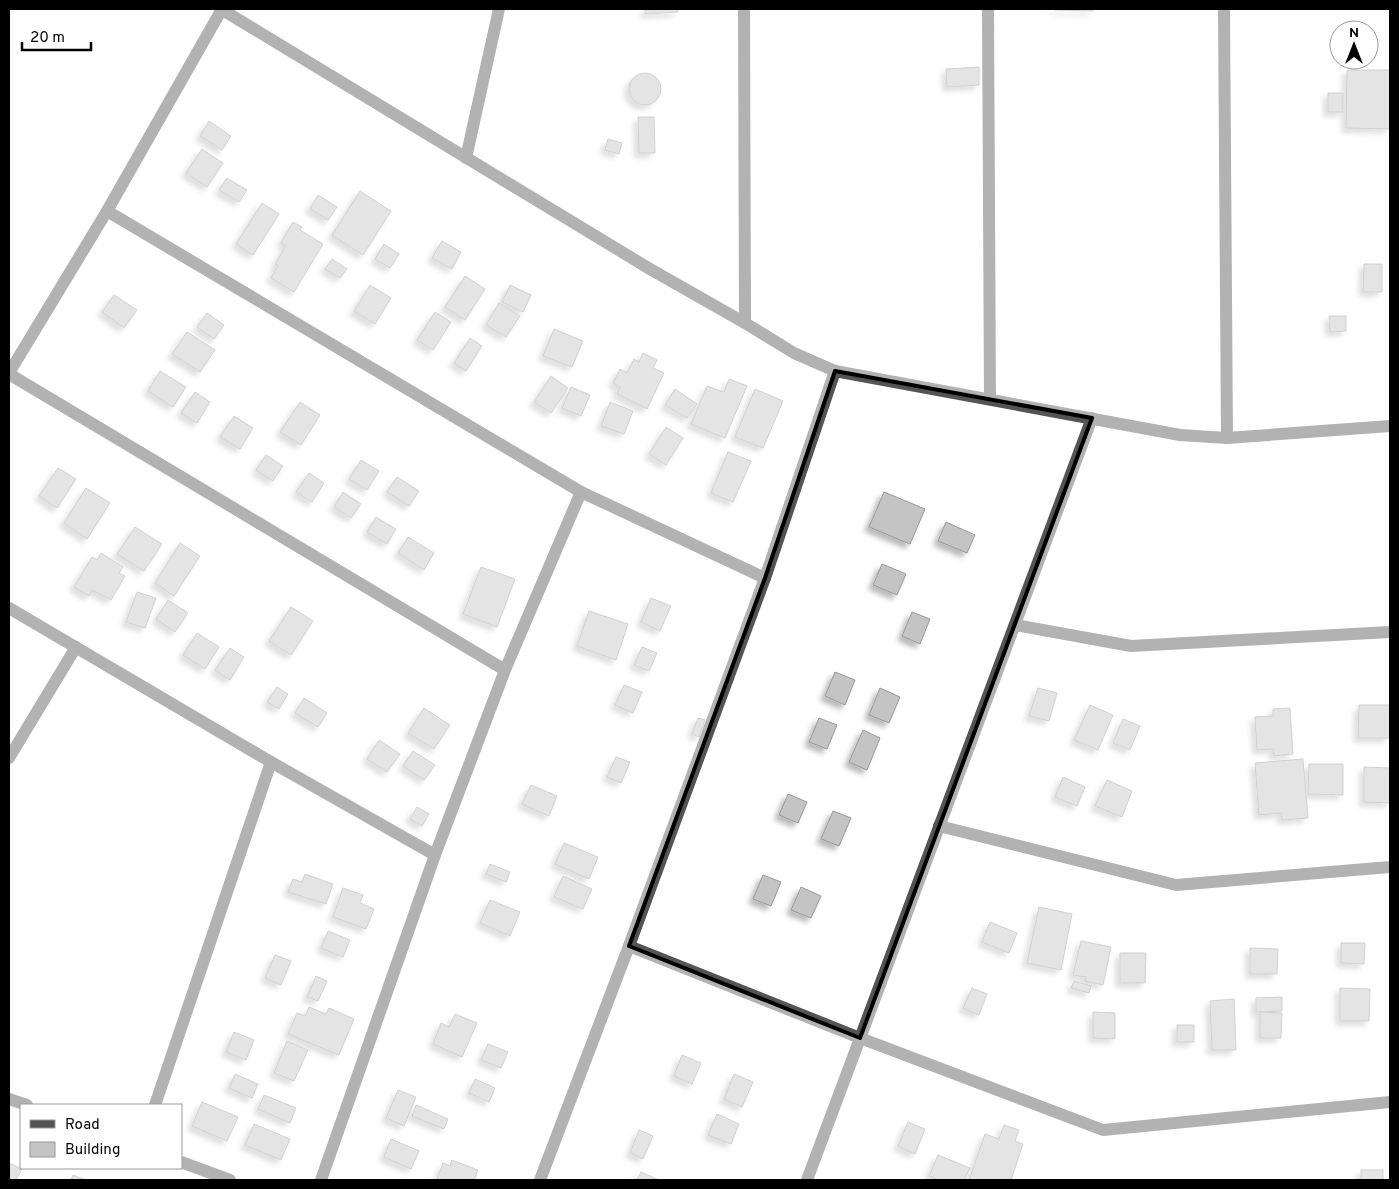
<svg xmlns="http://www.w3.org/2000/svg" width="1399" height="1189" font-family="Overpass,sans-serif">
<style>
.building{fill:#c4c4c4;stroke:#989898;filter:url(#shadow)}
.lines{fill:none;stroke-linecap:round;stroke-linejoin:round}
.minor{stroke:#545454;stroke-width:12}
.marked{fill:none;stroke:#000;stroke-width:4;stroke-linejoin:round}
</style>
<defs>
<filter id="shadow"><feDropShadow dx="-4.5" dy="4.5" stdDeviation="2.5" flood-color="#0004"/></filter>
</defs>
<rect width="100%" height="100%" fill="#fff"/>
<g class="building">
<path d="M645 9H678V12L645 14Z"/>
<path d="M1054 9H1093V11L1054 10Z"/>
<path d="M979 67V85L947 87 946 69Z"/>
<path d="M1347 70H1390V129L1346 128Z"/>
<circle cx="645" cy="89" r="16"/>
<rect x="1328" y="93" width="15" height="19"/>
<path d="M638 117H654L655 153H639Z"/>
<path d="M209 121 231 136 222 150 200 136Z"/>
<path d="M608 139 622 143 619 154 605 150Z"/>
<path d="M202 149 223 163 207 187 186 173Z"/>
<path d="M227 178 247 190 239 202 219 190Z"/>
<path d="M360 191 391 211 363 255 332 235Z"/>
<path d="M318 195 337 207 328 220 310 209Z"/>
<path d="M262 203 279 214 253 255 236 244Z"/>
<path d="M293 222 302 227 300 230 323 244 294 292 271 278 278 265 275 264 286 246 281 243Z"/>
<path d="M442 241 461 252 452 269 432 258Z"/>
<path d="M384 244 399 254 390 268 375 259Z"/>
<path d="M332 259 347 269 340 278 325 269Z"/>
<path d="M1364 264H1382V292H1363Z"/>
<path d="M465 276 485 289 465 320 445 307Z"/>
<path d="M370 285 391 298 375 324 354 311Z"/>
<path d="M510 285 531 295 523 312 502 302Z"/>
<path d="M114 295 137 310 124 328 102 312Z"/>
<path d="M499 303 520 316 506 337 486 325Z"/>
<path d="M435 312 451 322 433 350 417 340Z"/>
<path d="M207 313 224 325 214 339 197 327Z"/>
<path d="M1329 316H1346V331L1330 332Z"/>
<path d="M554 329 583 341 572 367 543 356Z"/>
<path d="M187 332 215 350 200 372 172 354Z"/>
<path d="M470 338 482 346 466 371 454 363Z"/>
<path d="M643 353 657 360 653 368 664 373 647 409 617 394 620 387 613 383 620 369 627 373 634 359 639 362Z"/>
<path d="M160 371 186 387 173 407 148 391Z"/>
<path d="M551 376 568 388 551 413 534 402Z"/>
<path d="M729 379 747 386 725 438 691 424 707 386 724 392Z"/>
<path d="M571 387 590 395 581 416 562 408Z"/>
<path d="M675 389 697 404 687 418 665 405Z"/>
<path d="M755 389 783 401 763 448 735 437Z"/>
<path d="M195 392 210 402 197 423 181 413Z"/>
<path d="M300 402 320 415 301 445 280 432Z"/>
<path d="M610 402 633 411 624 434 601 426Z"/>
<path d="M234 416 253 428 240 449 220 437Z"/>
<path d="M666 427 683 438 666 465 649 454Z"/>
<path d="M728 452 751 461 733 502 711 493Z"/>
<path d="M266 455 283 466 273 481 256 470Z"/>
<path d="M361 460 379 471 367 490 349 479Z"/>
<path d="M58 468 76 479 57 508 39 496Z"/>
<path d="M309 473 324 483 312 502 296 492Z"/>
<path d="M397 477 419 491 409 506 387 492Z"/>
<path d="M86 488 110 503 87 539 64 523Z"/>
<path d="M343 492 361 504 351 518 334 507Z"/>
<path d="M884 492 925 509 910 544 869 527Z"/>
<path d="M376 517 396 529 387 544 367 532Z"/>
<path d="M946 522 975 535 967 553 938 541Z"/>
<path d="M135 527 162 544 144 571 117 554Z"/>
<path d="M408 537 434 553 424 570 398 553Z"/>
<path d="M180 543 200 556 174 596 155 583Z"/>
<path d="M101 553 123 567 119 573 125 576 111 600 92 590 89 596 74 587 92 557 97 560Z"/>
<path d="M882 564 906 574 897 595 873 585Z"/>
<path d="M481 567 515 579 497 627 463 614Z"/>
<path d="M137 592 156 598 145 628 126 622Z"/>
<path d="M651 598 671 606 660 631 641 622Z"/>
<path d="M168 600 188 613 175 632 156 619Z"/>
<path d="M291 607 313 621 291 655 269 641Z"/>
<path d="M589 611 628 624 616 660 577 646Z"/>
<path d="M912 612 930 619 920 644 902 636Z"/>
<path d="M197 633 219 647 205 669 183 655Z"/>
<path d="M642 647 657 653 649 671 634 665Z"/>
<path d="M230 648 244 657 230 680 215 670Z"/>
<path d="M835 672 855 680 845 705 825 696Z"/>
<path d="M624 685 642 692 633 713 615 705Z"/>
<path d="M277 687 288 694 279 709 267 702Z"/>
<path d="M880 688 900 697 889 723 869 715Z"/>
<path d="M1038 688 1057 693 1049 721 1029 716Z"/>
<path d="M304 698 327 713 318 727 295 713Z"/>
<path d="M1090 705 1113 715 1098 750 1074 740Z"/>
<path d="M1359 705H1390V738H1358Z"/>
<path d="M424 708 450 725 434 749 408 733Z"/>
<path d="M1290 708 1293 754 1274 756 1273 749 1257 750 1255 717 1273 716V709Z"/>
<path d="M698 718 705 720 699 737 692 734Z"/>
<path d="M819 718 837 725 827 749 809 742Z"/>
<path d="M1123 719 1140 726 1130 750 1113 743Z"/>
<path d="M863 730 880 738 867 770 849 762Z"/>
<path d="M379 740 400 754 387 772 367 759Z"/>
<path d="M413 751 435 765 424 780 403 766Z"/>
<path d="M616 757 630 762 621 783 607 777Z"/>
<path d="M1303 759 1308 818 1282 820 1281 813 1259 815 1255 763Z"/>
<path d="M1309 764H1343V795L1308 794Z"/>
<path d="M1364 767 1390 768V803L1364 802Z"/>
<path d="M1063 777 1085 787 1077 806 1055 797Z"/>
<path d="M1107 780 1132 791 1122 817 1095 806Z"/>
<path d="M531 785 557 796 549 816 522 804Z"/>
<path d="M788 794 807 802 798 823 779 815Z"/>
<path d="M417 807 429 814 422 826 410 819Z"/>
<path d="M833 811 851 818 839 846 821 839Z"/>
<path d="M564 843 598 857 589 879 555 864Z"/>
<path d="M490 864 510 872 506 882 486 874Z"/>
<path d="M305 874 333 884 326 904 288 892 293 879 302 882Z"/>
<path d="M763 875 781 882 771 906 753 899Z"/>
<path d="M563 876 592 889 583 909 554 897Z"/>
<path d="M801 887 821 896 811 918 791 910Z"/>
<path d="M343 888 363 895 360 903 374 909 366 929 333 917Z"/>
<path d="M490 900 520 912 510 936 480 923Z"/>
<path d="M1039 907 1072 914 1061 970 1027 963Z"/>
<path d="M990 922 1017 933 1009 953 982 942Z"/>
<path d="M328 931 350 940 343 957 321 948Z"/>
<path d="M1081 941 1111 947 1103 985 1085 981 1086 977 1073 975Z"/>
<path d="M1341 943H1365L1364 964 1341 963Z"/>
<path d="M1250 948 1278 949 1277 974H1250Z"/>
<path d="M1120 953H1146L1145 983H1120Z"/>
<path d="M275 955 291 961 281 985 265 978Z"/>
<path d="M316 976 327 981 318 1001 307 997Z"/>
<path d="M1074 981 1091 986 1089 993 1071 988Z"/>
<path d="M972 988 987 994 979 1015 963 1008Z"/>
<path d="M1340 988 1370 989 1369 1021H1340Z"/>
<path d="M1282 997V1011L1256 1012V998Z"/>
<path d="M1234 999 1236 1050H1212L1210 1001Z"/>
<path d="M309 1007 326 1014 329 1008 354 1019 339 1055 288 1034 297 1013 305 1016Z"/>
<path d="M1093 1012 1115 1013V1039L1093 1038Z"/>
<path d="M1260 1012 1282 1013 1281 1038H1260Z"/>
<path d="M455 1014 477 1023 462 1057 433 1044 441 1023 449 1027Z"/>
<rect x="1177" y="1025" width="17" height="17"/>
<path d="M234 1032 254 1040 246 1060 226 1052Z"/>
<path d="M287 1041 308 1050 294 1081 274 1073Z"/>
<path d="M488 1044 508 1052 501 1068 481 1060Z"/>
<path d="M682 1055 701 1063 692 1084 674 1076Z"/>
<path d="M235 1074 258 1084 252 1098 229 1088Z"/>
<path d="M734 1074 753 1082 742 1107 724 1099Z"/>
<path d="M475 1079 495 1088 489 1102 469 1093Z"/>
<path d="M398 1090 416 1097 404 1126 386 1118Z"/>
<path d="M264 1095 296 1108 290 1123 258 1109Z"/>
<path d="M202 1102 238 1117 227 1141 192 1126Z"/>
<path d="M416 1105 448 1119 444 1129 412 1116Z"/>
<path d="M717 1114 739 1124 731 1144 708 1135Z"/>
<path d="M908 1122 925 1129 915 1154 898 1146Z"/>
<path d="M254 1124 290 1139 281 1160 245 1145Z"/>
<path d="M1004 1125 1019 1130 1015 1141 1023 1144 1011 1180H969L985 1134 999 1139Z"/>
<path d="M639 1130 653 1136 643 1159 630 1153Z"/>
<path d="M391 1139 419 1151 411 1169 384 1157Z"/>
<path d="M938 1155 970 1168 964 1180H939L929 1176Z"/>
<path d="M452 1160 478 1170 474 1180H437L443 1163 450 1166Z"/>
<path d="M9 1163 22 1169 16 1180H9Z"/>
<rect x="1361" y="1170" width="22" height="10"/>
<path d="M641 1172 659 1180H637Z"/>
<path d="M73 1175 86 1180H71Z"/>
</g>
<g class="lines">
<g class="minor">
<path d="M221 9 650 269 745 323 794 353 835 371 1180 435 1227 438 1390 426"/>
<path d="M744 9 745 323"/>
<path d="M988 9 990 399"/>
<path d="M1224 9 1227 438"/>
<path d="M466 158 499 9"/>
<path d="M107 211 581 492 765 578"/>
<path d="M9 373 107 211 222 9"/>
<path d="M9 374 505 670"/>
<path d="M9 608 271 762 435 855"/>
<path d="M1015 625 1131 646 1390 632"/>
<path d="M9 758 76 647"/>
<path d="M939 826 1176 885 1390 867"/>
<path d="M629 946 860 1038 1103 1130 1390 1102"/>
<path d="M9 1099 27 1105"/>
<path d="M155 1105 271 762"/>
<path d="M181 1162 230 1180"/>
<path d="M321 1180 435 855 505 670 581 492"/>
<path d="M540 1180 629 946 765 578 835 371"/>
<path d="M807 1180 1092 418"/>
</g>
</g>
<path d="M0 0H1399V1189H0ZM835 371 1092 418 860 1038 629 946 765 578Z" fill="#fff" fill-opacity=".55" fill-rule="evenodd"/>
<path class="marked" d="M835 371 1092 418 860 1038 629 946 765 578Z"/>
<rect width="1399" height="1189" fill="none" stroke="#000000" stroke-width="20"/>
<rect x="20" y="1104" width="162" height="65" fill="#ffffff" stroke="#999999"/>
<rect x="30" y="1120" width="25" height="8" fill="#545454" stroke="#999999"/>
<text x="65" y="1129" font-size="15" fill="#000000">Road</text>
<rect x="30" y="1142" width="25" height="15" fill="#c4c4c4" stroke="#999999"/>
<text x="65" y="1154" font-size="15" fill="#000000">Building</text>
<g transform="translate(1354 45)"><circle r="24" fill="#ffffff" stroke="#999999"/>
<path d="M0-4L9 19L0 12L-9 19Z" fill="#000000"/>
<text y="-8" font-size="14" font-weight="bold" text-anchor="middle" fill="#000000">N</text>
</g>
<path d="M22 42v8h69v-8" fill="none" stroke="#000000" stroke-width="2.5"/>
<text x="30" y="42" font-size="15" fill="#000000" stroke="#ffffff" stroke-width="4" paint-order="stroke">20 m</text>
</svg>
